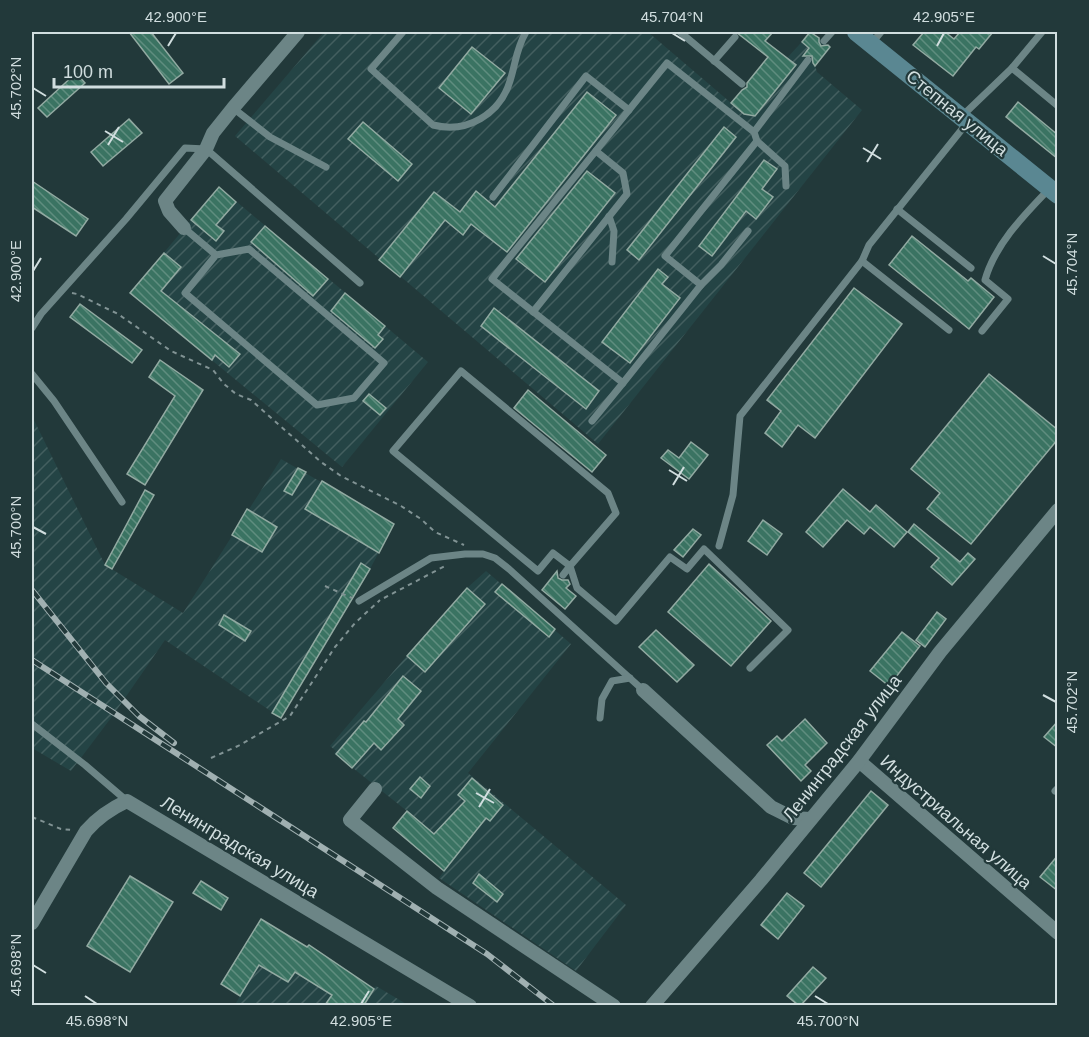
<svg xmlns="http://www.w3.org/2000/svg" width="1089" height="1037" font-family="Helvetica,sans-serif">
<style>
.industrial{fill:url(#industrial-furrows)}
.building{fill:url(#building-back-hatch);stroke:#92aaa2;stroke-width:1.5}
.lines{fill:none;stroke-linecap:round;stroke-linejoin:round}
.path{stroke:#819394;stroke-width:2;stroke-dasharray:4.5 4.5;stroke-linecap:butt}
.lane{stroke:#6c8586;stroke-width:7}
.street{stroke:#6c8586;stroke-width:14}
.secondary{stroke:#5a8792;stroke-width:18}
.rail-casing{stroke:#a0b0b1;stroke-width:6}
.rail{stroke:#22393a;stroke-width:4;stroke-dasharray:11;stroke-linecap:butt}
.ticks{fill:none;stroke:#d1dedf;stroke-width:2}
.labels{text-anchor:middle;stroke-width:4.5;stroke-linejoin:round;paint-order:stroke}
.street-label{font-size:18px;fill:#d1dedf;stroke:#22393a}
.neatline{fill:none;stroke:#d1dedf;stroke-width:2}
.ticks-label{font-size:15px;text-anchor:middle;fill:#d1dedf}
</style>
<defs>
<pattern id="industrial-furrows" width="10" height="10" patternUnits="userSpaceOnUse" patternTransform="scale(1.5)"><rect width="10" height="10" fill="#244445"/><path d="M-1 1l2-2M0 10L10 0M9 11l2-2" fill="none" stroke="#435f5f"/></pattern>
<pattern id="building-back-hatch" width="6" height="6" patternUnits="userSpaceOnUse" patternTransform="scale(1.5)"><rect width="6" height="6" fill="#3a7362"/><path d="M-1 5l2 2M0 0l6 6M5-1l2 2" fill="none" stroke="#5f8d7f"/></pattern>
</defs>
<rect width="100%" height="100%" fill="#22393a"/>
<g class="industrial">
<path d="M324 32H648L744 114 755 116 795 66 786 59 811 32 830 47 815 65 817 72 862 110 598 444 235 136Z"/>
<path d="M219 187 428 362 342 467 130 293Z"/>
<path d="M32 416 105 565 183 613 281 459 394 524 370 569 281 718 165 640 114 714 71 771 32 748Z"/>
<path d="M486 571 571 644 468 773 626 905 576 971 439 878 444 871 393 828 407 811 334 753 336 751 330 746 404 659 467 588Z"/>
<path d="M261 919 307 947 309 945 374 988 376 986 408 1005H238L236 1003 240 996 221 984Z"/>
</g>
<g class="building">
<path d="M129 32H151L183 73 169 84Z"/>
<path d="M736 32H773L765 41 796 65 755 116 744 114 731 103 742 90 747 87V83L768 57Z"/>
<path d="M810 32 819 38V42L821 46 828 45 830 47 815 66 813 63 812 56H803L809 48 802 42Z"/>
<path d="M924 32H945L954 39 960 32H993L979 49 976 47 953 76 913 45Z"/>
<path d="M472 47 505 73 471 114 439 88Z"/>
<path d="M76 73 85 83 47 117 38 108Z"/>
<path d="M587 92 616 115 507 252 471 224 463 235 445 220 400 277 379 260 434 192 460 212 476 191 495 207Z"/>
<path d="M1018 102 1058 135V159L1006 117Z"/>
<path d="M129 119 142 133 103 166 91 152Z"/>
<path d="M363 122 412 164 398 181 348 139Z"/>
<path d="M724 127 736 137 639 260 627 250Z"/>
<path d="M764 160 777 169 762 189 773 197 756 219 746 211 712 256 699 246Z"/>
<path d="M587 171 615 193 545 282 516 259Z"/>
<path d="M32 181 88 219 76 236 32 207Z"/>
<path d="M219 187 236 202 216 225 224 231 216 241 191 220Z"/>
<path d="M265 226 328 279 313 296 251 242Z"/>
<path d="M912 236 968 281 971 278 994 297 969 329 889 265Z"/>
<path d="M164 253 181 267 161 291 240 354 229 367 215 355 212 360 130 293Z"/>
<path d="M658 269 668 277 662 284 680 298 630 363 602 342Z"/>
<path d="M854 288 902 324 815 438 798 425 782 447 765 433 781 411 767 400Z"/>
<path d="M345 293 385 326 378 335 383 339 375 348 331 311Z"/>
<path d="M80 304 142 350 132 363 70 317Z"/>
<path d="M494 308 599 391 586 409 481 326Z"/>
<path d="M160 360 203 390 145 485 127 474 175 396 149 377Z"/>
<path d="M989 374 1058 430V439L971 544 927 509 940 493 911 469Z"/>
<path d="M528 390 606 455 592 472 514 408Z"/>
<path d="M369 394 386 408 380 415 363 401Z"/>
<path d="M691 442 708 455 689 479 661 458 668 450 679 458Z"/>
<path d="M298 468 306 472 292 495 284 491Z"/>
<path d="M322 481 394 524 379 553 305 509Z"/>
<path d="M843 489 870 512 876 505 907 532 894 547 870 527 864 534 847 520 823 547 806 532Z"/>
<path d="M145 490 154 495 112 569 105 565Z"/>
<path d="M247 509 277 527 262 552 232 535Z"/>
<path d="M763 520 782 534 767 555 748 541Z"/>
<path d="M914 524 960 562 968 553 975 559 952 585 931 567 939 558 908 532Z"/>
<path d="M693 529 701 535 683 557 674 550Z"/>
<path d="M361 563 370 569 281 718 272 713Z"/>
<path d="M709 564 771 621 731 666 668 612Z"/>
<path d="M557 571 558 578 562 580H568L570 584 566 588 576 596 565 609 542 590Z"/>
<path d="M502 584 555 629 549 637 495 592Z"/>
<path d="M467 588 485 604 425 672 407 656Z"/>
<path d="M937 612 946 619 925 647 916 640Z"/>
<path d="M224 615 251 631 245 641 219 625Z"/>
<path d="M656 630 694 665 677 682 639 647Z"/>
<path d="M902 632 920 646 889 686 870 671Z"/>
<path d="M403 676 421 691 398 719 404 725 381 750 374 743 352 768 336 754 364 721 366 722Z"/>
<path d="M805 719 827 743 805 765 811 771 801 781 767 745 777 736 782 741Z"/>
<path d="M1058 721V748L1044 737Z"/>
<path d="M420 777 430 786 421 798 410 789Z"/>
<path d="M472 778 503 805 490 821 486 818 444 871 393 828 407 811 434 834 465 801 458 795Z"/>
<path d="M871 791 888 805 821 887 804 873Z"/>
<path d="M1058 855V891L1040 877Z"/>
<path d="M479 874 503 894 497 902 473 883Z"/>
<path d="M130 876 173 902 130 972 87 946Z"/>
<path d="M201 881 228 898 221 910 193 893Z"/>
<path d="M787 893 804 906 778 939 761 925Z"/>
<path d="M261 919 307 947 309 945 374 989 364 1005H325L332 995 295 972 288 982 259 965 240 996 221 984Z"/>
<path d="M813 967 826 978 801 1005H798L787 996Z"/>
</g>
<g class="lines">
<g class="path">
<path d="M72 293 77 294 118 314 171 351 213 370 224 384 236 394 251 400 321 462 341 476 401 506 421 519 435 532 464 545"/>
<path d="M325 586 352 598"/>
<path d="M384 598 445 566"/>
<path d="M211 758 238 746 290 716 335 647 355 623 380 600"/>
<path d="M32 817 61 829 72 830"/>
</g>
<g class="lane">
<path d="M403 32 371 69 433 125C467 134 500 114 510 81 516 62 516 49 526 32"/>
<path d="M680 32 742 84"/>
<path d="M824 41 832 32"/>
<path d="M871 44 881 32"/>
<path d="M714 61 735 37"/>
<path d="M1012 68 1058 106"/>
<path d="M233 108 270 137 326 167"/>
<path d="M961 117 1012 68 1042 32"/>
<path d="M754 132 667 63 492 279 623 383 701 285 665 256 757 141 754 132 808 60"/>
<path d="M757 141 785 166 786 186"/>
<path d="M493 197 586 76 629 110"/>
<path d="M897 209 971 268"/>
<path d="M609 216 614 231 612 262"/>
<path d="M184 228 216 255 249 249 384 363 354 398 317 405 185 293 216 255"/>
<path d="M862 261 949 330"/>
<path d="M701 285 721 265 748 231"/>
<path d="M533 312 627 194 623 173 596 151"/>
<path d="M32 328 41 314 126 219 185 148 206 149 360 283"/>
<path d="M982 331 1008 299 985 280C995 244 1025 214 1050 188"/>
<path d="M32 374 54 401 122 502"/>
<path d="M592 421 623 383"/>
<path d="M719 546 733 495 740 416 862 261 869 245 967 123"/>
<path d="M563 575 570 566 616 513 608 493 461 371 393 451 538 571 553 553 570 566 577 588 616 621 670 557 687 569 704 549 788 630 750 668"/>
<path d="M359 601 431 558 465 554H483L495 558 509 569 643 690"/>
<path d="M600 718 602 699 612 681 630 678"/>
<path d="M32 724 85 765 127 801"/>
<path d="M1055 791 1058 788"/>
</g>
<g class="street">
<path d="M184 228 169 211 165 201 206 149 213 133 233 108 298 32"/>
<path d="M643 690 771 807 793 818 810 819"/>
<path d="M859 761 1058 933"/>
<path d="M375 789 350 820 437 888 614 1006"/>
<path d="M32 923 86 831C98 817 110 809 127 801L470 1006"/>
<path d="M652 1006 761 880 859 761 940 652 1058 510"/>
</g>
<path class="secondary" d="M856 32 1058 195"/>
<defs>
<g id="rail">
<path d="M32 590 106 683 139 716 174 743"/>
<path d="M32 660 487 954 554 1006"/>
</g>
</defs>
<use href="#rail" class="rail-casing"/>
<use href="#rail" class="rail"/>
</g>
<path class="ticks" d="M672 33 685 41M168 46 176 33M937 46 944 33M33 88 46 96M105 131 123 142M108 145 119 127M863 148 881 159M867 162 878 144M1043 256 1056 264M33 271 41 258M669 470 687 481M673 485 684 467M33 527 46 534M1043 695 1056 702M476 793 494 803M479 807 490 789M33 965 46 973M85 996 97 1004M815 996 828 1004M361 1004 369 991"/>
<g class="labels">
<g class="street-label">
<text transform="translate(957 113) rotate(39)" y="6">Степная улица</text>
<text transform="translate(842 748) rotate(-52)" y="6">Ленинградская улица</text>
<text transform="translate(956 822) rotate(41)" y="6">Индустриальная улица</text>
<text transform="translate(240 847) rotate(31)" y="6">Ленинградская улица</text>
</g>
</g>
<rect width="1089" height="1037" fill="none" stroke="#22393a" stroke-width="66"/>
<path d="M54 78v9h170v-9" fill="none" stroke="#d1dedf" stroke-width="3"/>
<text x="63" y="78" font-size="18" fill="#d1dedf" stroke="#22393a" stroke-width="4.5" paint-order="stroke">100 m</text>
<rect x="33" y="33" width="1023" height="971" class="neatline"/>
<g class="ticks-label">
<text x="176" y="22">42.900°E</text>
<text x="672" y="22">45.704°N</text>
<text x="944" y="22">42.905°E</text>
<text transform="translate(16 88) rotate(-90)" y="5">45.702°N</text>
<text transform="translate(1072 264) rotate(-90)" y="5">45.704°N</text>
<text transform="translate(16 271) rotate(-90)" y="5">42.900°E</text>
<text transform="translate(16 527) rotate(-90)" y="5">45.700°N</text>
<text transform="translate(1072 702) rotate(-90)" y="5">45.702°N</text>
<text transform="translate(16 965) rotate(-90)" y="5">45.698°N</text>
<text x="97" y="1026">45.698°N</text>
<text x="361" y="1026">42.905°E</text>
<text x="828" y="1026">45.700°N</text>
</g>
</svg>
